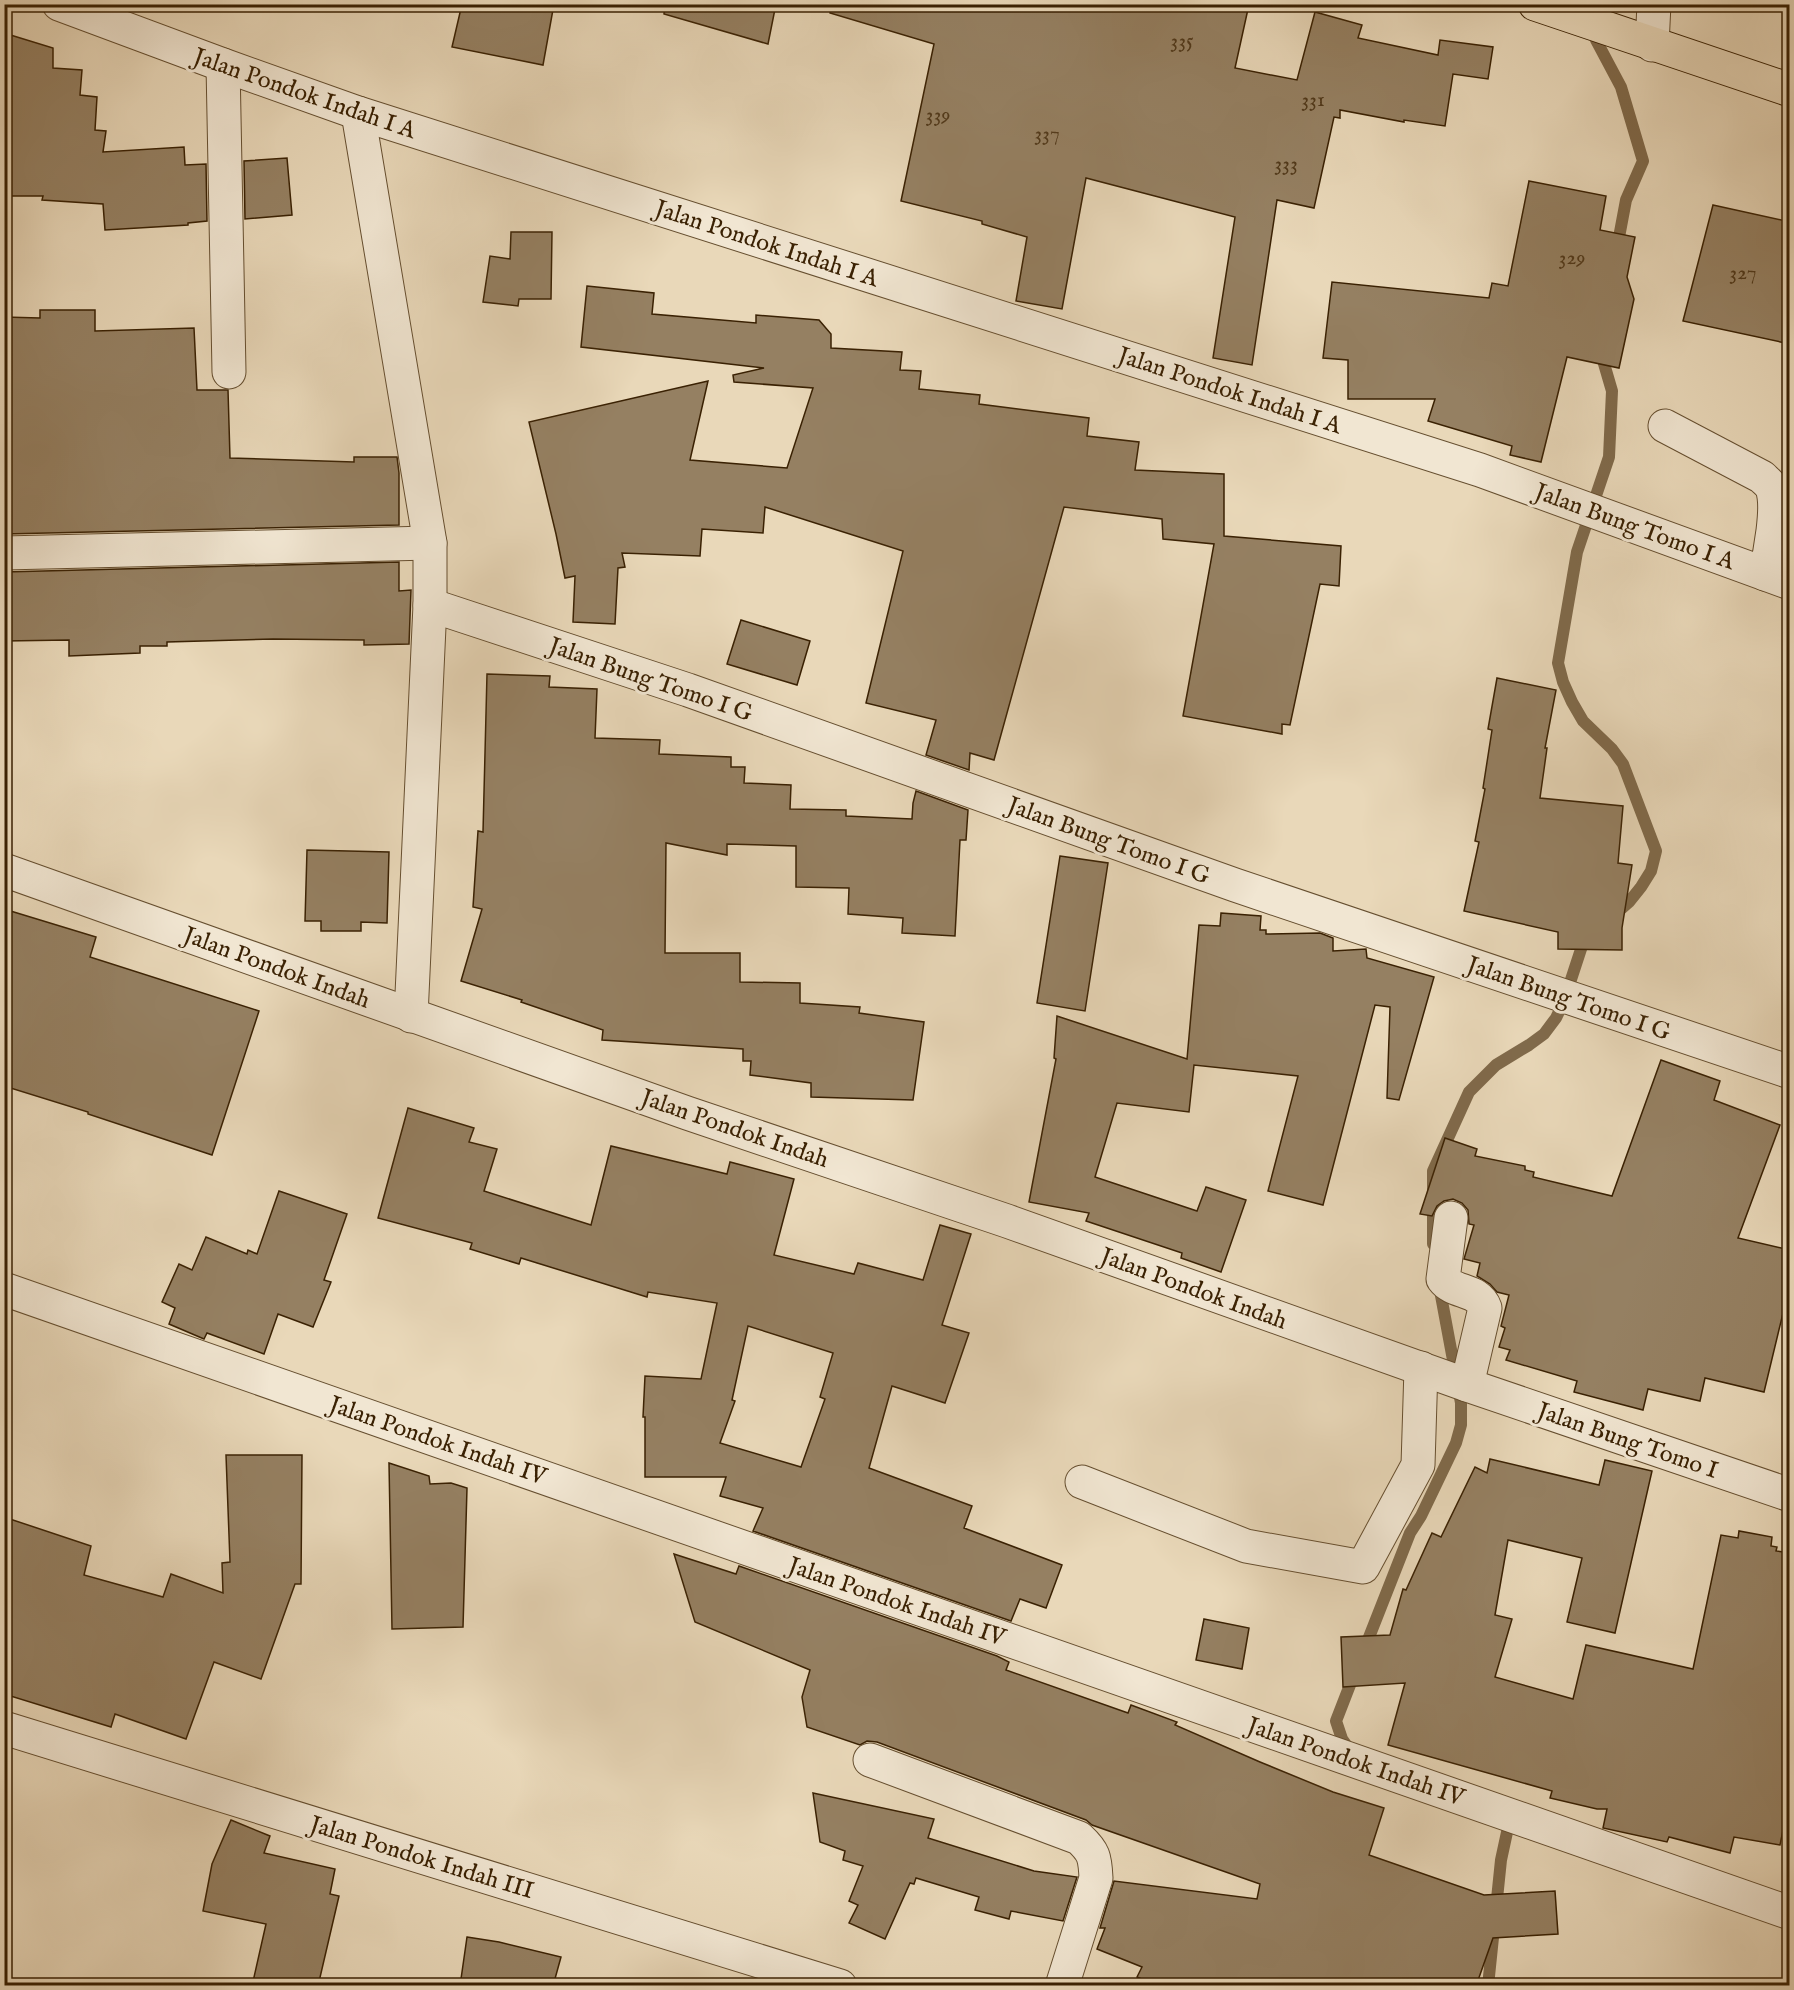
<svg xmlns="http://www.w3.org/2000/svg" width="1794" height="1990" font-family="'IM FELL English',serif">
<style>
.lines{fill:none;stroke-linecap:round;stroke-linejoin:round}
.stream{stroke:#806a4b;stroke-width:12}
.building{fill:#958062;stroke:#3a2103;stroke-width:1.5;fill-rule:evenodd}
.minor-casing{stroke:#664f30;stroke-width:35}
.highway-casing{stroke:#3a2103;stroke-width:35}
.minor{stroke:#f1e6d2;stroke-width:33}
.highway{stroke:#e9d8b9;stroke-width:33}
.labels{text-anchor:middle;stroke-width:6;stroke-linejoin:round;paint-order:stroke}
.number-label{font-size:21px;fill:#51391b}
.street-label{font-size:24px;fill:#3a2103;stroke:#f1e6d2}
</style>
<rect width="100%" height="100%" fill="#e9d8b9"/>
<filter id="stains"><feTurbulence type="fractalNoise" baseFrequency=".00333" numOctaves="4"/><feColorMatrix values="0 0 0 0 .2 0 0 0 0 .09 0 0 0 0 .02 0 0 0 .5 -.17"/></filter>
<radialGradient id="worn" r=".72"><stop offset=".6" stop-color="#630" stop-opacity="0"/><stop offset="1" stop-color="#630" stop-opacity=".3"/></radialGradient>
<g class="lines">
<g class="stream">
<path d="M1591 4 1596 40 1621 87 1643 161 1626 200 1617 248"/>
<path d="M1600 350 1612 391 1609 457 1577 552 1558 663 1563 682 1572 702 1583 721 1612 749 1623 764 1656 851 1651 871 1641 887 1629 902 1613 916"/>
<path d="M1433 1244V1171L1469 1092 1496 1065 1529 1045 1544 1034 1556 1018 1564 1001 1583 943 1589 937"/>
<path d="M1364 1650 1410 1533 1421 1516 1456 1443 1461 1425V1403L1439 1285"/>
<path d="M1351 1752 1342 1739 1336 1721 1355 1672"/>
<path d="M1488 1986 1501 1860 1509 1823 1506 1818"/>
</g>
</g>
<g class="building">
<path d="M462 4H554L543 65 452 47Z"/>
<path d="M665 4H776L768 44 664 14Z"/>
<path d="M831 4H1231L1248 9 1235 68 1297 80 1315 12 1362 25 1358 38 1438 55 1440 40 1493 47 1488 79 1453 74 1445 126 1404 120V122L1340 110V118L1334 117 1314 208 1277 200 1252 365 1213 358 1235 217 1086 178 1062 309 1016 301 1027 237 982 224V221L901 201 934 44 830 13Z"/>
<path d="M4 33 53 48V68L82 70 80 95 97 97 95 130 106 131 103 152 184 147 185 165 206 164 207 221 188 223V225L105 230 103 204 42 200 43 196H4Z"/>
<path d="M287 158 292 215 245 219 244 161Z"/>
<path d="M1529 181 1606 196 1600 230 1635 237 1627 277 1634 299 1619 368 1567 357 1541 462 1510 455 1512 446 1428 421 1435 399H1348V360L1323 358 1332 282 1489 298 1492 283 1508 286Z"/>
<path d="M1713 205 1790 222V344L1683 321Z"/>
<path d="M511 232H552L551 299H519L518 306 483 302 490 256 510 259Z"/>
<path d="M587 286 654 293 652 314 756 323V315L819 320 831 334V348L902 352 900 370 921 371 919 389 980 395 979 404 1089 418 1087 436 1139 442 1135 470 1224 474V536L1341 546 1339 586 1320 584 1290 725 1282 724V734L1183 716 1214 544 1163 539 1162 519 1064 507 994 760 970 753 969 770 926 755 936 720 866 703 903 551 765 507 763 533 702 529 700 556 622 553 625 567 618 568 615 624 573 622 575 576 565 578 556 534 529 422 708 381 690 460 787 468 813 388 734 382 733 375 764 368 581 347Z"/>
<path d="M40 310H95V331L194 328 197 390H228L230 458 354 462V457H397L399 473V525L4 534V317L40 318Z"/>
<path d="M399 562V591L411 590 409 644 364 645V640L273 639 167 642V646H140V653L69 656V640L4 641V572Z"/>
<path d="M741 620 810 641 797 685 727 664Z"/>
<path d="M487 674 550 676 549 687 597 689 595 738 660 740 659 754 731 757V767H745L744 783 791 785 790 809 846 810V816L912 819 913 803 916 791 968 810 966 840H960L955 936 902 933 903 918 848 914 849 888 796 887V846L727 844V855L666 843 665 953H740V982L800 983V1003L860 1007 859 1013 924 1022 913 1100 811 1097V1083L750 1075 751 1061H743V1049L602 1040 603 1030 521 1002 522 1000 461 981 482 909 473 907 478 831 483 832Z"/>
<path d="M1497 678 1556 690 1545 748H1547L1540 798 1623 806 1618 863 1632 865 1622 928V950L1558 949V932L1464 911 1479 842 1475 841 1485 789 1483 788 1492 730 1488 729Z"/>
<path d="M307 850 389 852 387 923 361 922V931H321V921H305Z"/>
<path d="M1060 856 1108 863 1085 1011 1037 1003Z"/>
<path d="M4 909 96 937 90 957 259 1011 212 1155 88 1114V1112L4 1086Z"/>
<path d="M1221 913 1261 916 1260 930H1266V934L1320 933 1333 938V951L1366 949 1367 958 1434 977 1399 1100 1387 1098 1390 1007 1375 1005 1323 1205 1268 1191 1298 1076 1194 1065 1189 1112 1117 1103 1095 1177 1197 1211 1206 1187 1246 1200 1221 1272 1181 1258 1182 1253 1086 1221 1089 1213 1029 1202 1056 1059 1054 1058 1057 1016 1187 1059 1199 925 1220 926Z"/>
<path d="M1661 1060 1720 1081 1714 1100 1780 1125 1738 1238 1790 1250V1284L1764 1392 1705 1378 1700 1401 1648 1389 1643 1410 1574 1392 1577 1381 1506 1360 1510 1350 1499 1347 1505 1328 1501 1326 1509 1295 1497 1292 1490 1284 1477 1276 1480 1263 1464 1259 1474 1225 1469 1224 1468 1210 1462 1203 1453 1199 1444 1201 1437 1206 1432 1216 1420 1214 1445 1138 1477 1149 1475 1156 1525 1166V1170L1534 1172 1533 1177 1612 1196Z"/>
<path d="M408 1108 474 1128 469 1142 497 1149 484 1191 591 1225 611 1146 727 1174 730 1162 794 1179 774 1255 854 1274 858 1263 923 1280 940 1225 971 1234 942 1325 969 1333 945 1403 892 1386 869 1468 972 1506 964 1528 1062 1565 1046 1608 1020 1599 1011 1621 753 1531 763 1508 720 1496 726 1477H645V1417H643L645 1376 701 1379 717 1303 648 1292 647 1297 521 1258 519 1264 470 1249 472 1243 378 1218ZM748 1326 833 1353 820 1397 825 1399 801 1467 720 1443 735 1401 732 1400Z"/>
<path d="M279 1191 347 1214 324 1280 331 1282 313 1327 278 1314 264 1354 207 1333 204 1339 169 1324 175 1308 162 1302 179 1264 192 1270 206 1237 247 1254 248 1250 257 1254Z"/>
<path d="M226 1455H302L301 1584H295L261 1679 214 1662 186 1739 115 1714 111 1727 4 1694V1517L91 1546 84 1575 163 1597 171 1574 223 1593 222 1563 230 1562Z"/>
<path d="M1490 1459 1599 1485 1605 1460 1652 1471 1615 1633 1567 1622 1582 1558 1508 1540 1495 1615 1512 1619 1495 1677 1573 1699 1586 1645 1693 1669 1721 1535 1738 1538 1739 1531 1772 1537 1771 1546 1777 1547 1776 1551 1790 1553V1796L1780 1845 1734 1837 1730 1853 1669 1837 1667 1842 1603 1828 1607 1809H1597L1550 1798 1552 1791 1388 1745 1405 1683 1343 1687 1341 1637 1390 1635 1403 1589 1406 1590 1432 1533 1441 1537 1475 1467 1487 1473Z"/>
<path d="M389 1463 429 1476 430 1484 451 1483 467 1488 463 1627 392 1629Z"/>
<path d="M674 1554 736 1574 739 1566 997 1656 1009 1662 1006 1670 1128 1713 1131 1705 1177 1722 1175 1725 1260 1762 1333 1792 1384 1808 1369 1855 1484 1895 1555 1891 1558 1934 1493 1938 1476 1986H1158L1137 1977 1142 1967 1097 1949 1105 1928H1100L1114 1881 1257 1899 1260 1884 1092 1825 1086 1820 877 1742 867 1741 860 1745 807 1727 802 1697 810 1670 695 1622Z"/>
<path d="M1204 1619 1249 1628 1242 1669 1196 1660Z"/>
<path d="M813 1793 934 1819 928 1838 1034 1871 1077 1877 1063 1921 1011 1911 1009 1919 975 1910 979 1897 916 1878 914 1884 910 1883 885 1939 849 1923 858 1905 849 1901 863 1866 843 1860 845 1851 820 1842Z"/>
<path d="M231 1820 270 1836 264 1853 335 1869 330 1894 339 1896 318 1986H252L266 1924 203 1911 212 1864Z"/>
<path d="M467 1937 499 1942 561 1957 553 1986H460Z"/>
</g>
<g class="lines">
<defs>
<g id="minor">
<path d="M59 4 223 65 358 113 1480 470 1790 583"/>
<path d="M1652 45 1654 4"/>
<path d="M223 65 229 372"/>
<path d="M358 113 430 543V605L411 1016"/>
<path d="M1665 426 1762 477C1766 481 1770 484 1772 488 1779 507 1770 554 1765 574"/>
<path d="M4 553 430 543"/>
<path d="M430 605 688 690 1235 885 1790 1072"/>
<path d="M4 870 687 1113 1007 1221 1467 1385 1790 1495"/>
<path d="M1451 1218 1443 1279C1454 1294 1478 1288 1485 1308L1467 1385"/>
<path d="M4 1289 1790 1913"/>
<path d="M1082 1482 1246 1546 1363 1567 1418 1465 1421 1368"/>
<path d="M4 1728 840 1986"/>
<path d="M870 1760 1079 1838C1094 1852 1095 1857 1096 1878L1062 1986"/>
</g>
<path id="highway" d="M1535 4 1790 90"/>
</defs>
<use href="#minor" class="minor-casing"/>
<use href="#highway" class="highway-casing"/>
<use href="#minor" class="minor"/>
<use href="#highway" class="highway"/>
</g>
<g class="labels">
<g class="number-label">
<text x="1182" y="47">335</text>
<text x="1313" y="106">331</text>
<text x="938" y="121">339</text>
<text x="1047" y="140">337</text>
<text x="1286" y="170">333</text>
<text x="1572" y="264">329</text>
<text x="1743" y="279">327</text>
</g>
<g class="street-label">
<text transform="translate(305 93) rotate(19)" y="8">Jalan Pondok Indah I A</text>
<text transform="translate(767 243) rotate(18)" y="8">Jalan Pondok Indah I A</text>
<text transform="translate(1230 390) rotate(18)" y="8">Jalan Pondok Indah I A</text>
<text transform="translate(1635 526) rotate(20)" y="8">Jalan Bung Tomo I A</text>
<text transform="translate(651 679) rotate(19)" y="8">Jalan Bung Tomo I G</text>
<text transform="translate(1109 840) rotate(20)" y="8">Jalan Bung Tomo I G</text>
<text transform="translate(277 967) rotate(20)" y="8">Jalan Pondok Indah</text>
<text transform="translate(1569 998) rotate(19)" y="8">Jalan Bung Tomo I G</text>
<text transform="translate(735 1128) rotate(19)" y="8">Jalan Pondok Indah</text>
<text transform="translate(1194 1288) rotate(20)" y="8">Jalan Pondok Indah</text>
<text transform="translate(438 1440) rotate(19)" y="8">Jalan Pondok Indah IV</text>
<text transform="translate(1628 1440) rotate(19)" y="8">Jalan Bung Tomo I</text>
<text transform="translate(897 1601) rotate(19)" y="8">Jalan Pondok Indah IV</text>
<text transform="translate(1356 1761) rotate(19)" y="8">Jalan Pondok Indah IV</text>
<text transform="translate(422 1857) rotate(17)" y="8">Jalan Pondok Indah III</text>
</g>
</g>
<rect width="1794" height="1990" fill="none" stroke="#e9d8b9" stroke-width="24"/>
<rect x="6" y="6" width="1782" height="1978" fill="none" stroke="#3a2103" stroke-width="3"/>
<rect x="12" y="12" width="1770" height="1966" fill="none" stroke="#3a2103" stroke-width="1.5"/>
<rect width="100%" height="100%" filter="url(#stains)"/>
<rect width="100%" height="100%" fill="url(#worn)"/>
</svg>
